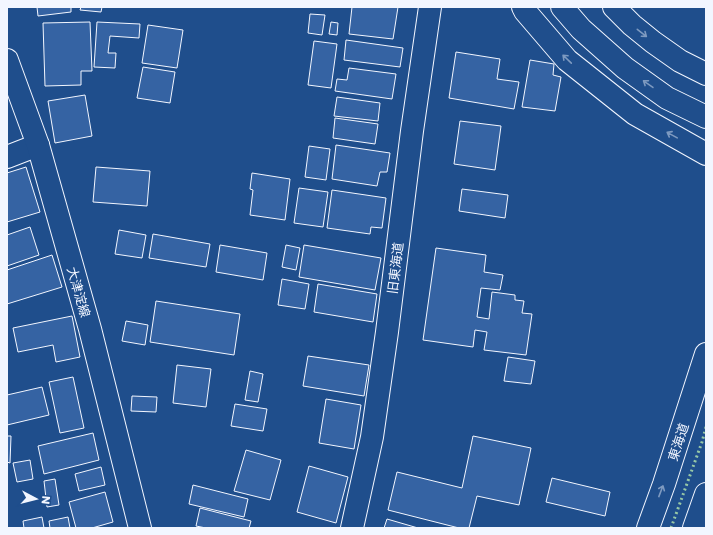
<svg xmlns="http://www.w3.org/2000/svg" width="713" height="535" font-family="Poppins,'Noto Sans JP',sans-serif">
<style>
.building{fill:#3563a3;stroke:#f2f6ff}
.lines{fill:none;stroke-linecap:round;stroke-linejoin:round}
.minor-casing{stroke:#f2f6ff;stroke-width:24}
.major-casing{stroke:#f2f6ff;stroke-width:24}
.highway-casing{stroke:#f2f6ff;stroke-width:24}
.minor{stroke:#1f4e8c;stroke-width:22}
.major{stroke:#1f4e8c;stroke-width:22}
.highway{stroke:#1f4e8c;stroke-width:22}
.hedge{stroke:#97c8a6;stroke-width:3;stroke-dasharray:2 3;stroke-linecap:butt}
.oneway{stroke:#7e9ac0}
.labels{text-anchor:middle;stroke-width:3;stroke-linejoin:round;paint-order:stroke}
.street-label{font-size:13px;fill:#f2f6ff;stroke:#1f4e8c}
</style>
<rect width="100%" height="100%" fill="#1f4e8c"/>
<g class="building">
<path d="M37 7H71V12L38 16Z"/>
<path d="M81 7H102L101 12 80 10Z"/>
<path d="M352 7H398L393 39 349 34Z"/>
<path d="M310 14 325 15 322 35 308 33Z"/>
<path d="M90 22 92 71H81V85L45 86 43 23Z"/>
<path d="M97 22 140 24 139 38 110 36 108 53H116L115 68 94 67Z"/>
<path d="M331 22 338 23 337 35 329 34Z"/>
<path d="M148 25 183 30 177 68 142 63Z"/>
<path d="M346 40 403 48 400 67 344 60Z"/>
<path d="M314 41 337 44 331 88 308 85Z"/>
<path d="M456 52 500 59 497 79 519 82 514 109 449 98Z"/>
<path d="M530 60 554 64 553 75 561 77 555 111 522 107Z"/>
<path d="M143 67 175 72 170 103 137 98Z"/>
<path d="M349 68 396 74 392 99 335 91 337 79 347 80Z"/>
<path d="M85 95 92 136 55 143 48 101Z"/>
<path d="M337 97 380 103 378 121 334 116Z"/>
<path d="M335 118 378 124 375 144 333 138Z"/>
<path d="M460 121 501 126 495 170 454 164Z"/>
<path d="M336 145 390 153 387 172H380L377 186 332 179Z"/>
<path d="M309 146 330 149 326 180 305 177Z"/>
<path d="M26 167 40 212 7 222V173Z"/>
<path d="M96 167 150 171 147 206 93 202Z"/>
<path d="M252 173 290 179 285 220 250 215 253 190 250 189Z"/>
<path d="M299 188 328 192 323 227 294 223Z"/>
<path d="M462 189 508 195 505 218 459 211Z"/>
<path d="M332 190 386 198 382 228 371 227 370 234 327 228Z"/>
<path d="M30 227 39 255 7 266V235Z"/>
<path d="M119 230 146 235 142 258 115 254Z"/>
<path d="M153 234 210 244 206 267 149 258Z"/>
<path d="M220 245 267 253 263 280 216 272Z"/>
<path d="M286 245 300 248 296 270 282 267Z"/>
<path d="M304 245 381 258 375 290 299 277Z"/>
<path d="M436 248 486 255 484 272 503 275 500 290 481 288 477 317 489 319 492 292 515 295V300L524 301 522 313 532 314 526 355 484 350 487 332 475 330 473 347 423 340Z"/>
<path d="M52 255 62 287 7 304V270Z"/>
<path d="M282 279 309 284 305 309 278 305Z"/>
<path d="M318 284 377 294 373 322 314 312Z"/>
<path d="M156 301 240 314 234 355 150 342Z"/>
<path d="M72 316 80 357 56 362 53 345 18 352 13 328Z"/>
<path d="M126 321 148 325 145 345 122 341Z"/>
<path d="M308 356 369 365 364 396 303 386Z"/>
<path d="M508 357 535 361 531 384 504 381Z"/>
<path d="M177 365 211 369 206 407 173 403Z"/>
<path d="M250 371 263 374 258 402 245 400Z"/>
<path d="M73 377 84 428 60 433 49 382Z"/>
<path d="M42 387 49 415 7 425V395Z"/>
<path d="M132 396 157 397 156 412 131 411Z"/>
<path d="M326 399 361 405 354 449 319 443Z"/>
<path d="M235 404 267 409 263 431 231 426Z"/>
<path d="M93 433 99 460 44 474 38 446Z"/>
<path d="M7 436H11L10 463 7 462Z"/>
<path d="M473 436 531 448 519 505 477 496 469 528H459L388 510 397 472 462 488Z"/>
<path d="M246 450 281 460 270 500 234 491Z"/>
<path d="M30 460 33 479 17 482 13 463Z"/>
<path d="M309 466 348 477 336 523 297 512Z"/>
<path d="M101 467 105 485 79 491 75 474Z"/>
<path d="M552 478 610 492 605 516 546 502Z"/>
<path d="M55 479 59 505 47 507 44 481Z"/>
<path d="M193 485 248 499 244 517 189 504Z"/>
<path d="M105 492 113 522 92 528H76L69 502Z"/>
<path d="M200 508 251 521 249 528H206L196 526Z"/>
<path d="M42 517 44 528H24L23 521Z"/>
<path d="M68 517 70 528H50L49 521Z"/>
<path d="M387 519 418 528H384Z"/>
</g>
<g class="lines">
<defs>
<g id="minor">
<path d="M523 7 525 11 567 60 635 114 706 154"/>
<path d="M7 157 38 145"/>
<path d="M352 528 372 437 387 332 412 131 430 7"/>
</g>
<path id="major" d="M7 60 38 145 90 329 140 528"/>
<g id="highway">
<path d="M562 7 581 29 625 68 667 98 706 117"/>
<path d="M614 7 632 25 653 42 680 61 706 74"/>
<path d="M648 528 664 484 706 354"/>
<path d="M694 528 706 494"/>
</g>
</defs>
<use href="#minor" class="minor-casing"/>
<use href="#major" class="major-casing"/>
<use href="#highway" class="highway-casing"/>
<use href="#minor" class="minor"/>
<use href="#major" class="major"/>
<use href="#highway" class="highway"/>
<path class="hedge" d="M671 528 702 442 706 427"/>
</g>
<defs><path id="oneway-shaft" d="M-6 0H5M1.5-3L5.5 0L1.5 3" fill="none" stroke-width="1.6" stroke-linecap="round" stroke-linejoin="round"/></defs>
<g class="oneway">
<use href="#oneway-shaft" transform="translate(642 33) rotate(38)"/>
<use href="#oneway-shaft" transform="translate(567 59) rotate(-136)"/>
<use href="#oneway-shaft" transform="translate(648 84) rotate(-145)"/>
<use href="#oneway-shaft" transform="translate(672 135) rotate(-151)"/>
<use href="#oneway-shaft" transform="translate(661 491) rotate(-69)"/>
</g>
<g class="labels">
<g class="street-label">
<text transform="translate(395 268) rotate(-83)" y="5">旧東海道</text>
<text transform="translate(79 292) rotate(74)" y="5">大津淀線</text>
<text transform="translate(678 442) rotate(-72)" y="5">東海道</text>
</g>
</g>
<rect width="713" height="535" fill="none" stroke="#f2f6ff" stroke-width="16"/>
<g transform="translate(36 499) rotate(97)" stroke="#1f4e8c" stroke-width="3" paint-order="stroke">
<path d="M0-3L7 15L0 10L-7 15Z" fill="#f2f6ff"/>
<text y="-6" font-size="11" font-weight="bold" text-anchor="middle" fill="#f2f6ff">N</text>
</g>
</svg>
